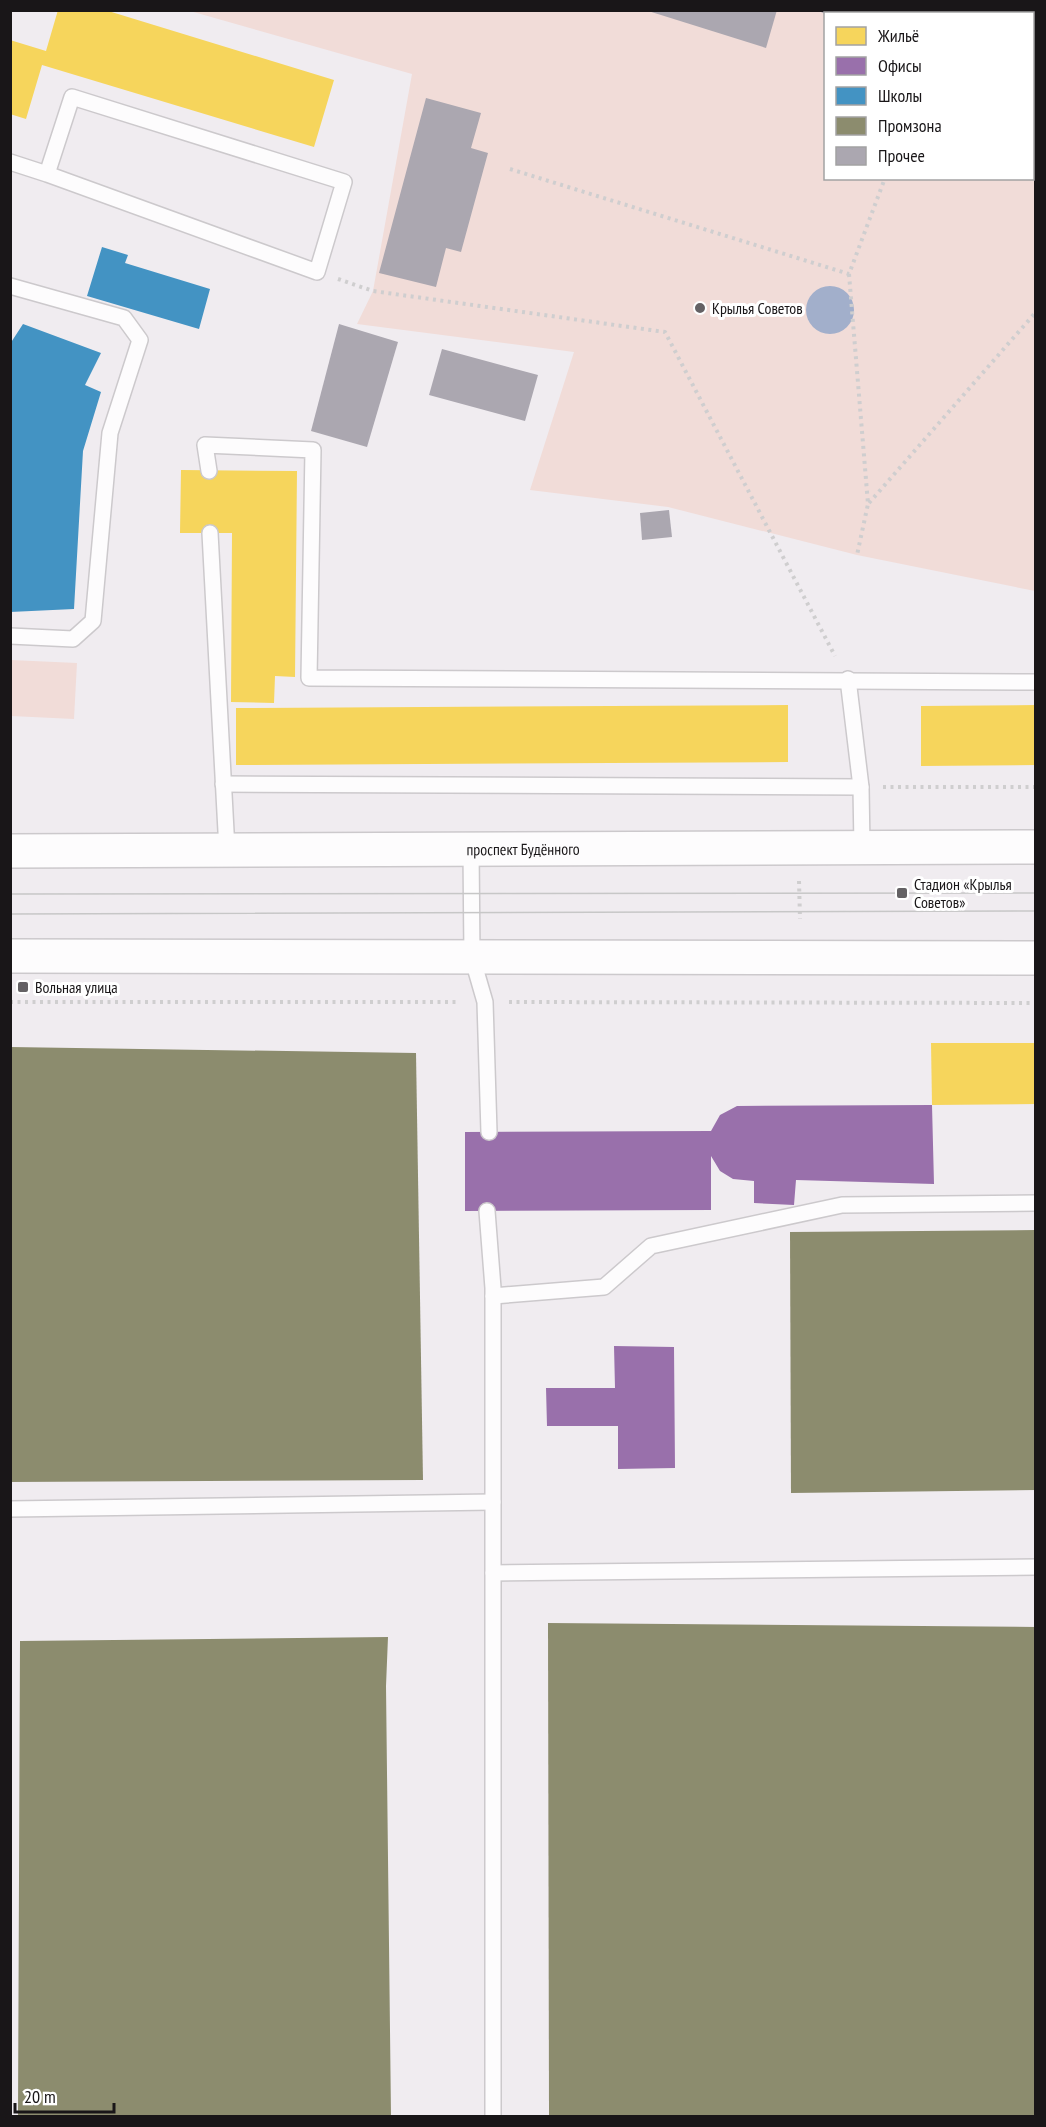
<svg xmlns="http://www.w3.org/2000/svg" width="1046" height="2127" font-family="'PT Sans Narrow',sans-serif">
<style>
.green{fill:#f1dcd8;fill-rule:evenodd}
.water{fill:#a2afcb}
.homes{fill:#f6d55c}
.offices{fill:#9970ab}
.schools{fill:#4393c3}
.industry{fill:#8c8c6e}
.building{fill:#aba7b0}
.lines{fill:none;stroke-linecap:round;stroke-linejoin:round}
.lane-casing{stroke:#ccc9cc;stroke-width:18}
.secondary-casing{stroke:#ccc9cc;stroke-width:36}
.path{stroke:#cfcecf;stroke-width:4;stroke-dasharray:3 4.5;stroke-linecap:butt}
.lane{stroke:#fdfcfd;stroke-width:15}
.secondary{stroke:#fdfcfd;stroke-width:33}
.tram{stroke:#c7c7c7;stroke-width:1.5}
.poi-dot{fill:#646164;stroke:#fff;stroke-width:2}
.labels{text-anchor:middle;stroke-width:6;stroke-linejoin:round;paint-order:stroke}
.poi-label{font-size:16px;fill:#191618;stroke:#fff;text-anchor:start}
.street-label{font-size:16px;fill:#191618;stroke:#fff}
</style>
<rect width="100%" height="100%" fill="#f0ecf0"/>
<g class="green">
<path d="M190 11H1035V591L857 555 668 507 530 490 574 352 357 324 373 291 412 74ZM826 14H1032V178H826Z"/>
<path d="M11 660 77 663 74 719 11 716Z"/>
</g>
<circle class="water" cx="830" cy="310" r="24"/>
<g class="homes">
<path d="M58 10H105L334 80 314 147 42 65 26 119 10 114V40L46 51Z"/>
<path d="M181 470 297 471 295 677 275 676 274 703 231 702 232 533H180Z"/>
<path d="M788 705V762L236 765V708Z"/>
<path d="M1036 705V765L921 766V706Z"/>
<path d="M931 1043H1036V1104L932 1105Z"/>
</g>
<g class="offices">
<path d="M932 1105 934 1184 796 1180 794 1205 754 1203V1181L733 1179 720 1171 711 1156V1210L465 1211V1132L711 1131 720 1115 737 1106Z"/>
<path d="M614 1346 674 1347 675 1468 618 1469V1426H547L546 1388H615Z"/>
</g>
<g class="schools">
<path d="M102 247 128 255 125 263 210 289 199 329 87 296Z"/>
<path d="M23 324 101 353 85 385 101 392 83 451 74 609 10 612V344Z"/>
</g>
<g class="industry">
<path d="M10 1047 416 1053 423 1480 10 1482Z"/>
<path d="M1036 1230V1490L791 1493 790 1232Z"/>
<path d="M548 1623 1036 1627V2116H549Z"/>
<path d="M388 1637 386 1686 391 2116H18L20 1641Z"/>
</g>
<g class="building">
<path d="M645 10H777L766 48Z"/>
<path d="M817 10H931L930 14H825Z"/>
<path d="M426 98 481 113 471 148 488 153 461 252 446 248 436 287 379 273Z"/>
<path d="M339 324 398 342 367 447 311 431Z"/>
<path d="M442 349 538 375 525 421 429 395Z"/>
<path d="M669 510 672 537 642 540 640 513Z"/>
</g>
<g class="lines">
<defs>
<g id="lane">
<path d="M10 162 47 174 72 97 344 182 317 272 47 174"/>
<path d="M10 286 124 318 140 340 110 433 93 621 73 639 10 636"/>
<path d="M209 471 205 445 313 450 309 678 1036 682"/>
<path d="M210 533 227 850"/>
<path d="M848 679 861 787 862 847"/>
<path d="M223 784 861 787"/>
<path d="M471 849 472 957 485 1002 489 1132"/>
<path d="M487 1211 493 1288V2116"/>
<path d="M493 1296 604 1287 651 1246 842 1205 1036 1203"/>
<path d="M10 1509 493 1502"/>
<path d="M493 1573 1036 1567"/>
</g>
<g id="secondary">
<path id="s1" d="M10 851 1036 847"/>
<path d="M10 956 1036 958"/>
</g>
</defs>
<use href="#lane" class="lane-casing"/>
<use href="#secondary" class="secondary-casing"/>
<g class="path">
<path d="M947 14 948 10"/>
<path d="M510 169 849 274 885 178"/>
<path d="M849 274 868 504 857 555"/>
<path d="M338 279 373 291 665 332 835 656"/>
<path d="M869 503 1036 312"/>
<path d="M883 787H1036"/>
<path d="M799 881 800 919"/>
<path d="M10 1002H460"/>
<path d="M509 1002 1036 1003"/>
</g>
<use href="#lane" class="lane"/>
<use href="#secondary" class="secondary"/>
<g class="tram">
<path d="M10 894 1036 893"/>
<path d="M10 914 1036 911"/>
</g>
</g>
<g class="poi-dot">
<circle cx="700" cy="308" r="6"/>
<rect x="896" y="887" width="12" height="12" rx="3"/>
<rect x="17" y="981" width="12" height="12" rx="3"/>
</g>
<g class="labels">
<g class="poi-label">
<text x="712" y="314">Крылья Советов</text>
<text x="914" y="890">Стадион «Крылья<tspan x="914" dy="18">Советов»</tspan></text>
<text x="35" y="993">Вольная улица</text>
</g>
<g class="street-label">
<text dy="6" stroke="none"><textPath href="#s1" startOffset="513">проспект Будённого</textPath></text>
</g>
</g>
<rect width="1046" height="2127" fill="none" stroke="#191618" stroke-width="24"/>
<rect x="824" y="12" width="210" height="168" fill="#ffffff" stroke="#a3a2a3" stroke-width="1.5"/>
<rect x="836" y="27" width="30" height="18" fill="#f6d55c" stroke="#a3a2a3" stroke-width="1.5"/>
<text x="878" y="42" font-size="18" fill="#191618">Жильё</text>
<rect x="836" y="57" width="30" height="18" fill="#9970ab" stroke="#a3a2a3" stroke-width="1.5"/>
<text x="878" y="72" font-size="18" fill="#191618">Офисы</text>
<rect x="836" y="87" width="30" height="18" fill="#4393c3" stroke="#a3a2a3" stroke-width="1.5"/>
<text x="878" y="102" font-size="18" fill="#191618">Школы</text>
<rect x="836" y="117" width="30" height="18" fill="#8c8c6e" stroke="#a3a2a3" stroke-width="1.5"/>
<text x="878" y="132" font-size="18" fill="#191618">Промзона</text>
<rect x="836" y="147" width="30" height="18" fill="#aba7b0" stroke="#a3a2a3" stroke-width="1.5"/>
<text x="878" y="162" font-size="18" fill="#191618">Прочее</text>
<path d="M15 2103v9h99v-9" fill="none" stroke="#191618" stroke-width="3"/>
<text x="24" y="2103" font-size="18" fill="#191618" stroke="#ffffff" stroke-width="4.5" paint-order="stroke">20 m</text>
</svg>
